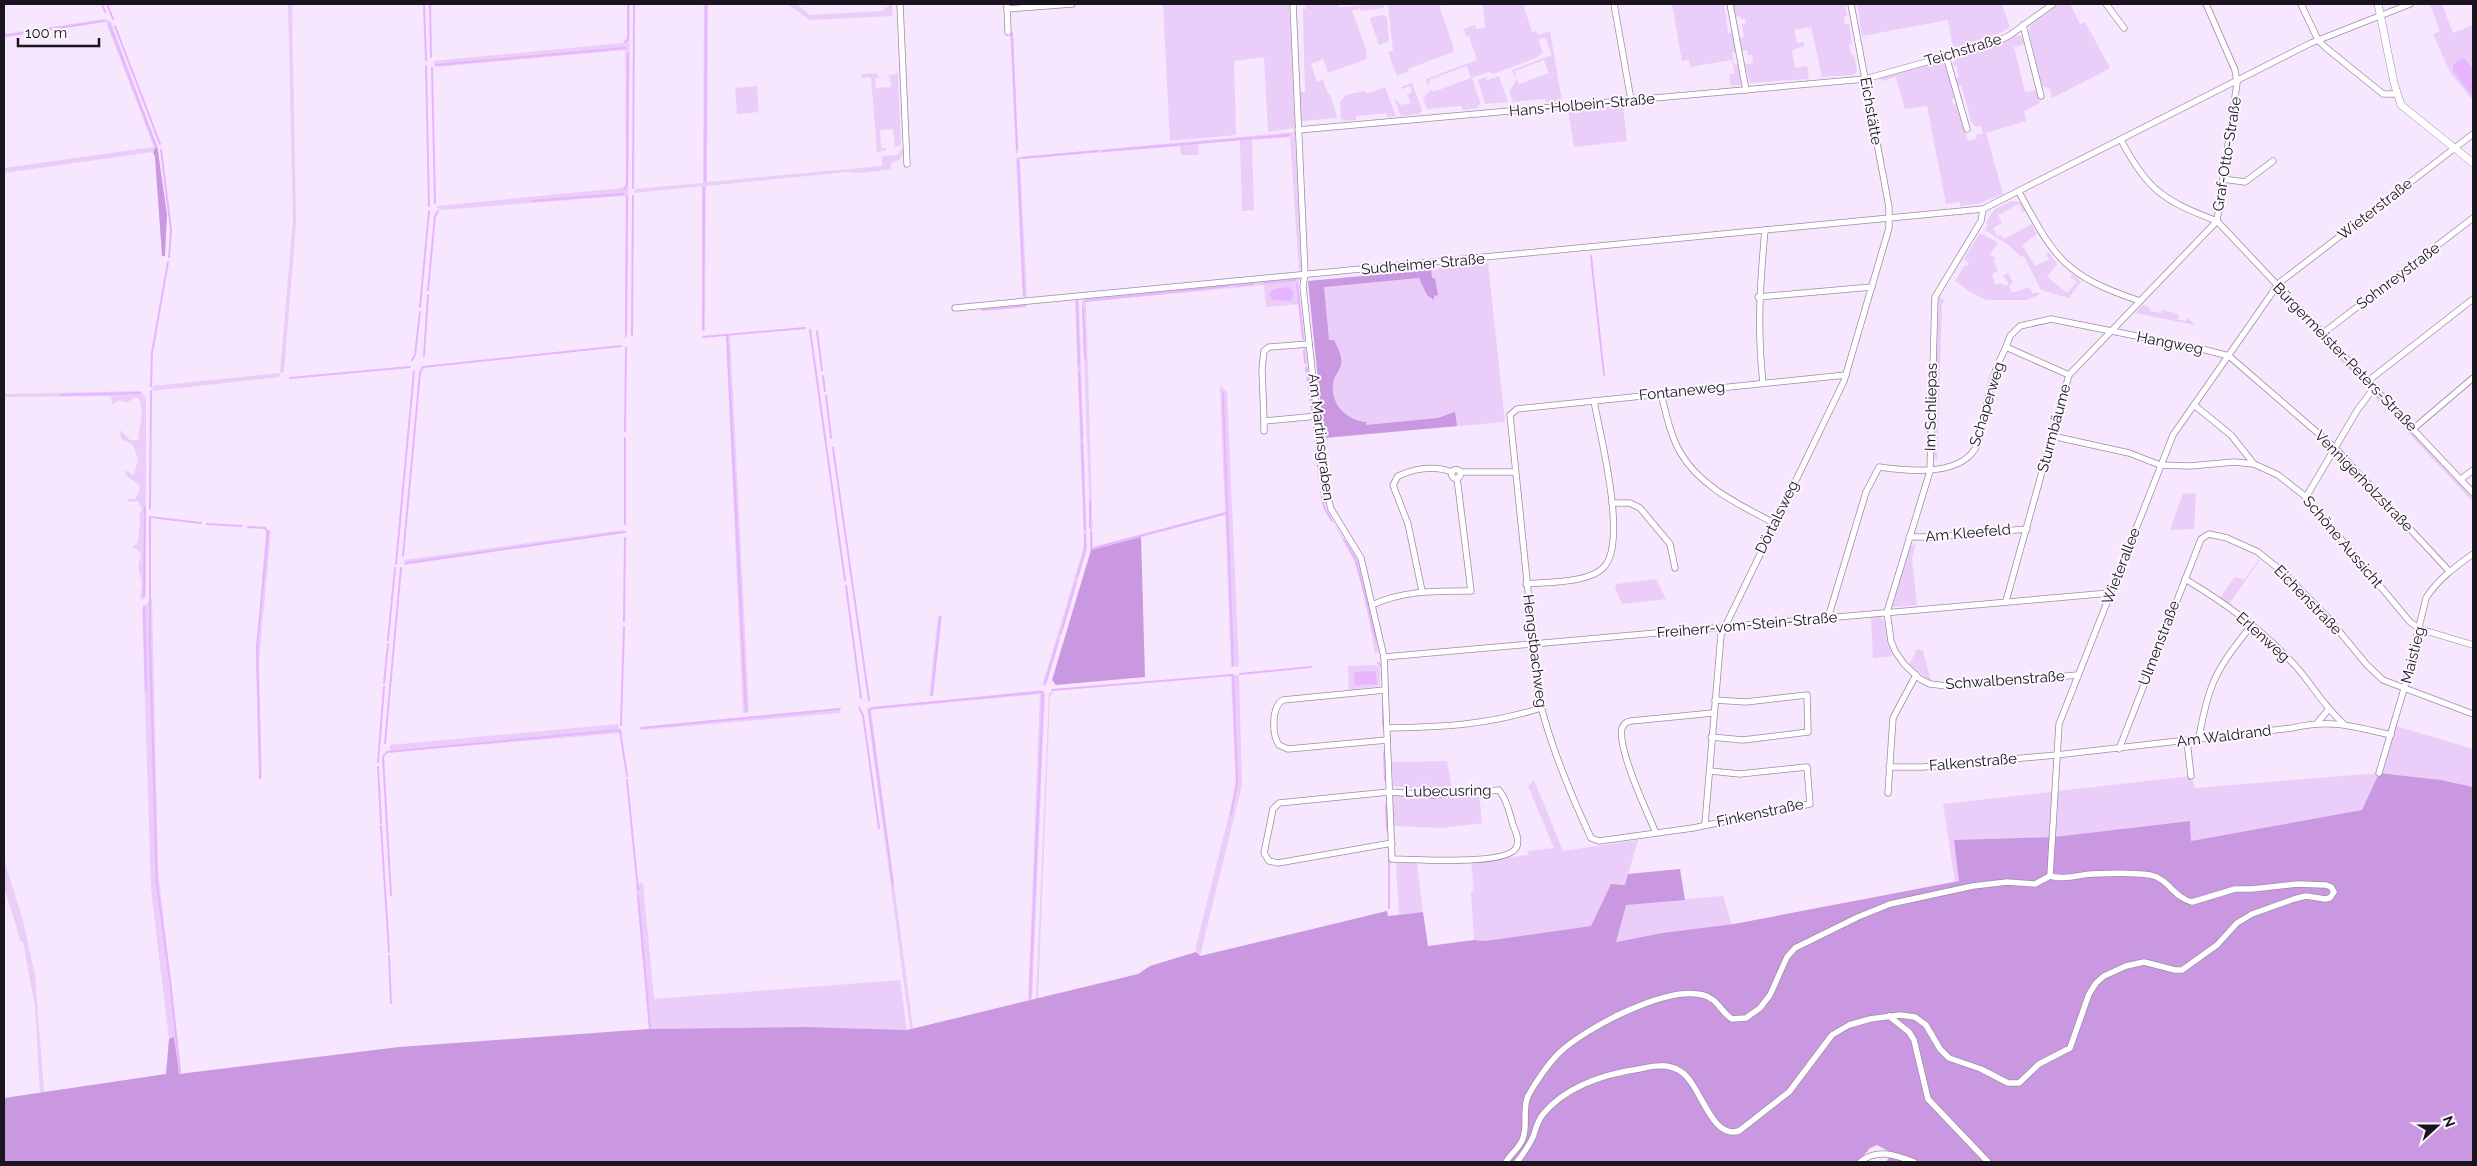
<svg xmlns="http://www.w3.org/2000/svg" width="2477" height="1166" font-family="Raleway,sans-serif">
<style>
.green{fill:#eacdf8}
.forest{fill:#c998e0}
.water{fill:#e7b4fe}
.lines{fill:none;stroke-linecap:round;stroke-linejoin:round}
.stream{stroke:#e7b4fe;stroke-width:2}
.minor-casing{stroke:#9e8ca7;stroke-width:7}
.tertiary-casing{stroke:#9e8ca7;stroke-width:8}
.minor{stroke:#fff;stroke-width:5.5}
.tertiary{stroke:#fff;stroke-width:7}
.labels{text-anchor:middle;stroke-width:4;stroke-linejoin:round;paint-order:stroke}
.street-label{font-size:15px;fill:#1a141e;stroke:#fcf8fe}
</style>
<rect width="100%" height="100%" fill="#f6e6fe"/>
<g class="green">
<path d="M288 4H292L296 223 284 372 280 373 279 377 152 391 153 386 280 373 293 219Z"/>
<path d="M627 4H630L627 338H623L625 335 626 198 623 196 440 210 436 206 623 188 626 185 625 50 435 67 433 61 623 43 627 38Z"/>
<path d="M704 4H722L708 5 707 182 882 166V156L899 155V152L903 148C904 158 900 160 891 163V169L863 173 846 172 706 186 705 331H702V186L634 193 635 189 703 183Z"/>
<path d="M787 4H796L810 15 881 11 892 4 893 16 810 20Z"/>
<path d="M1163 4H1289L1295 128 1268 132 1264 57 1234 61 1236 135 1170 141Z"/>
<path d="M1306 4H1338L1339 7 1384 4V8L1361 11 1360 8 1352 11 1366 49 1367 59 1328 73 1323 59 1311 64 1317 82 1323 80 1328 94H1330L1337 118 1301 121 1300 92H1305L1303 9H1306Z"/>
<path d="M1388 4H1445L1439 6 1453 45V52L1408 69 1409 71 1397 76 1388 52 1393 51Z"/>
<path d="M1483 4H1523L1532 32 1537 31 1538 35 1550 31 1562 101 1546 102 1545 99 1513 102 1509 91 1517 79 1519 84 1549 73 1544 60 1515 71 1516 75 1514 76 1512 70 1552 55 1545 37 1538 40 1543 52 1536 58 1493 74 1488 72 1472 78 1481 105H1478L1479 108 1462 110V106L1427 109 1423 98 1432 89 1433 92 1471 78 1467 66 1429 80 1430 84 1428 85 1426 79 1477 60 1469 36H1466L1464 29 1475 25 1476 29 1485 28Z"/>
<path d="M1672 4H1724L1728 33H1733L1736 51 1732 53 1734 65 1739 64 1742 82 1740 85 1731 86 1729 75 1735 73 1732 60 1690 67 1689 60 1682 61Z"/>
<path d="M1733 4H1845L1847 16 1844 17 1845 24H1849L1852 44 1849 45 1851 55H1854L1857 72 1853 75 1822 77 1811 27 1794 30 1797 43 1804 42V46L1792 50 1795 68 1807 66 1809 79 1750 83 1745 65 1753 63 1752 55H1748L1747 50 1742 51 1740 38 1744 37 1742 24 1746 23 1745 19H1741L1740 16 1736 17Z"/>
<path d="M1857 4H2002L2010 27 2000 33 1953 48 1948 20 1862 36Z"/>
<path d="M2059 4H2070L2080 24 2085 22 2109 66V69L2052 98 2050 89 2041 86 2029 33 2030 26Z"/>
<path d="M2430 4H2442L2453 33 2473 25V101L2450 72 2433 34 2440 31Z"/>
<path d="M1384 15 1387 18 1389 41 1379 45 1370 19 1372 17Z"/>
<path d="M105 19 111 22 157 145 153 152 4 173V168L154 147 106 22 4 37V34Z"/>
<path d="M1010 32H1013L1018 154 1016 153Z"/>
<path d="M2013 35 2021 36 2026 44 2014 47 2025 92 2037 90 2040 103 2024 111 2026 121 1986 133 2003 194 1978 204 1960 206V202L1946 204 1927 106 1905 109 1896 77 1881 81 1880 78 1940 61 1945 66 1955 98 1952 99 1953 105 1957 104 1968 141 1977 139 1976 135 1983 133 1981 126 1976 127 1972 123 1961 85 1957 86 1955 79 1959 77 1956 65 1951 67 1956 57 1996 45Z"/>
<path d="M877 73 879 78H875L876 88 891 87 890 77 886 76 898 73 901 144 891 149 895 147 893 129 880 130 881 148H886V150L877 152 871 77 860 78 863 74Z"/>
<path d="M1499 76 1508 102 1485 104 1478 80 1486 77 1487 80Z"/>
<path d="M1412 83 1422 110 1419 114 1401 116 1394 98 1401 105 1411 103 1407 95 1412 92 1410 86 1402 89 1401 87Z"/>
<path d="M757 86 759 112 737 114 735 88Z"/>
<path d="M1385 87 1396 116 1387 117 1386 113 1356 116V120L1344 121 1341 118 1340 102 1346 95 1365 91 1367 94Z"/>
<path d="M1623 106 1627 141 1574 147 1568 110Z"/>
<path d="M1295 132 1301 267 1299 271 1290 137 1252 140 1254 210 1242 211 1240 140 1199 144 1198 155H1181L1180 146 1020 159 1027 298 1023 297 1016 159 1019 157Z"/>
<path d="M2012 201 2020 202 2025 211 2023 213 2019 204 1998 215 2002 223 1993 228 1997 236 2001 235 2004 239 2032 224 2037 234 2022 245 2035 266 2049 260 2046 254 2049 252 2057 264 2047 277 2067 293 2077 282 2070 277 2072 274 2081 281 2069 298 2041 290 2024 256 2021 257 2010 246 1985 230 1988 225 1986 222 1995 209Z"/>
<path d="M1980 233 1998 243 1990 255 1996 258 1994 261 1998 271 1992 274 1995 285 2002 283 2004 286 2009 284 2003 275 2008 273 2013 283 2009 286 2012 293 2029 287 2033 294 2036 292 2041 294 2026 300H1986L1972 293 1955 281 1965 265 1967 266 1969 263 1964 259Z"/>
<path d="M1488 263 1505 422 1324 438 1308 281Z"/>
<path d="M1297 277 1300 280 1298 282 1323 499 1327 512 1357 559 1380 648 1378 653H1375L1364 593 1353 558 1322 503 1299 304 1266 307 1264 285 1086 302 1093 547 1225 512 1220 385 1227 392 1239 666 1231 667 1225 515 1091 550 1082 302 1086 298Z"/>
<path d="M2278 294H2280L2353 370 2371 386 2369 391Z"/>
<path d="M1939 296 1945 301 1942 304 1937 462 1932 452Z"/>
<path d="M1075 300 1079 302 1087 548 1047 682 1042 686 1084 546Z"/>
<path d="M2143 305 2150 308V311L2162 313V310L2175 313 2179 316 2177 319 2185 321 2188 318 2195 325 2135 313Z"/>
<path d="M726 336H730L749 712 743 713Z"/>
<path d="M141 391 146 398V596L142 600 140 597 142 584 138 564 141 558 140 552 133 547 138 542 140 520 139 515 142 509 138 501 129 502 127 499H135L140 489 139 485 128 477 124 470 134 475 138 459 133 445 121 439 120 430 130 440H138L142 413 140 400 136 397 126 403 120 400 112 404 111 396 4 397V394Z"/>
<path d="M2375 393 2473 499V502L2373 395Z"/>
<path d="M2196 493 2194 529 2170 530 2183 494Z"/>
<path d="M266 530H271L259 661 262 779H259L256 661Z"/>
<path d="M623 530 622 533 404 565V560Z"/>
<path d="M1916 543 1912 559 1917 605 1893 607 1891 605 1908 548Z"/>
<path d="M2259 559 2260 560 2229 604 2220 598 2235 577 2244 580Z"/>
<path d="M1656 579 1666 599 1622 604 1615 588 1616 584Z"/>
<path d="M152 599 158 871 181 1073 178 1074 174 1037 169 1039 151 889 142 608Z"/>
<path d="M938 616H942L933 696H929Z"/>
<path d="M1880 617C1889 625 1886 645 1893 656L1873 658 1871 617Z"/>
<path d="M1917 649 1923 651 1931 681 1909 665Z"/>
<path d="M1377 665 1380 668V686L1349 690 1348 666Z"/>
<path d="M1231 675H1239L1242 785 1200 956 1196 952V946L1236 787Z"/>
<path d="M1041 690 1045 694 1032 1000 1028 1001 1040 694 871 710 913 1028 910 1029 867 708Z"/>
<path d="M1049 692H1054L1050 696 1038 999H1036Z"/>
<path d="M840 708V713L641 730V727Z"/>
<path d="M618 724 621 733 390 752V745Z"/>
<path d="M2396 726 2473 749V787L2441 780 2379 773 2362 810 2191 841 2190 821 2054 837 1954 840 1960 881 1955 882 1943 804 2191 776 2195 788 2379 773Z"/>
<path d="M1447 761 1452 790 1439 791 1393 786 1392 762Z"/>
<path d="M1534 780 1563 851 1638 840 1625 885 1611 884 1591 926 1485 941 1474 940 1471 892 1474 891 1471 862 1529 855 1527 851 1554 848 1528 786Z"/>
<path d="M1479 794 1482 823 1443 828 1394 826 1392 799 1395 795 1440 797 1441 798Z"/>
<path d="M4 860 22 917 35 975 44 1092 40 1093 35 1006 23 942H21L4 887Z"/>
<path d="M1396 863H1417L1423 912 1399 914Z"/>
<path d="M643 883 654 999 900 980 907 1030 805 1027 649 1029 636 884Z"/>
<path d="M1723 896 1732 925 1662 933 1615 942 1626 904Z"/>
</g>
<g class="forest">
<path d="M157 145 167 214 165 256H162L155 157 153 152Z"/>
<path d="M1431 270 1432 278H1435L1438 295 1434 296V300L1427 295 1419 278 1324 287 1329 340H1334C1337 347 1343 356 1341 365 1340 369 1336 374 1334 379 1328 401 1344 420 1366 422V425L1438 418 1455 412 1457 426 1324 438 1308 281Z"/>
<path d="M1141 537 1145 677 1056 685 1052 680 1091 550Z"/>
<path d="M2379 773 2441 780 2473 787V1162H1886L1892 1153 1877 1145 1870 1148 1858 1162H4V1098L166 1074 169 1039 174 1037 179 1074 399 1047 649 1029 805 1027 907 1030 1138 974 1150 966 1196 952 1200 956 1387 911 1388 916 1423 912 1428 946 1474 940 1485 941 1591 926 1611 884 1625 885 1628 874 1680 869 1685 900 1626 905 1616 942 1662 933 1734 924 1959 881 1954 840 2054 837 2190 821 2191 841 2362 810Z"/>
</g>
<g class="water">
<path d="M2461 59H2465L2473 69V97L2453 71V65Z"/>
<path d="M1289 287 1294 293 1291 301 1273 300 1269 295C1273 287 1281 288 1289 287Z"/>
<path d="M1374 671 1376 673 1377 684 1355 685 1354 672Z"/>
</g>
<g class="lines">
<g class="stream">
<path d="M102 4 105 12"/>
<path d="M107 4 113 19"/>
<path d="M424 4 426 60"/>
<path d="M430 4 431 57"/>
<path d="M109 24 156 147"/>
<path d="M115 26 160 144"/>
<path d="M1012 34 1017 149"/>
<path d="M4 36 103 21"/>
<path d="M625 42 628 39V4"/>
<path d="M436 65 625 48"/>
<path d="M426 66 429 206"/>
<path d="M432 68 435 203"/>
<path d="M161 150 171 230 169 257"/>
<path d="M1103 151 1290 135"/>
<path d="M1022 158 1098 151"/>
<path d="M1018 159 1024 295"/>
<path d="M705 181 706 4"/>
<path d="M633 188 634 4"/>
<path d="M624 189 627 185 628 53"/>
<path d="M532 201 623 194"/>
<path d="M1591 256 1604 375"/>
<path d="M1264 283 1295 280"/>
<path d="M1297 283 1303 339"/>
<path d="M1236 286 1253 284"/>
<path d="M428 290 435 216 438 211"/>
<path d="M1077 301 1079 366"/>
<path d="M1084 301 1229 286"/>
<path d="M420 307 429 211"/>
<path d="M1083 307 1085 358"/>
<path d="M982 310 1025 306"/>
<path d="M703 329 704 187"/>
<path d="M810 330 845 580"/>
<path d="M817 331 822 370"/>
<path d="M626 334 627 197"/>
<path d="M632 335 633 196"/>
<path d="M727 335 746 712"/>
<path d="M703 337 805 328"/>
<path d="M1304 351 1305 363"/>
<path d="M424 356 428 295"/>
<path d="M412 360 415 355 420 312"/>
<path d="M1306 368 1312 411"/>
<path d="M1079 372 1082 438"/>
<path d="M823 376 825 391"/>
<path d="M290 378 410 367"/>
<path d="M151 386 152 353 168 262"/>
<path d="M1223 394 1233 666"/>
<path d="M61 395 140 393"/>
<path d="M826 396 831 438"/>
<path d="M1314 426 1319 476"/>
<path d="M625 431 626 348"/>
<path d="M1082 443 1085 529"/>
<path d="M833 448 869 700"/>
<path d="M1321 492 1324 507 1332 521"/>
<path d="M1090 501V528"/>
<path d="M150 509 151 391"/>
<path d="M207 524 241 526"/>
<path d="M625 524V438"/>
<path d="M248 527 265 528 268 532 257 647 260 778"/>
<path d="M1091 532V549L1227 513"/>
<path d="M1344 540 1356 560 1376 640"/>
<path d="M403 556 420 373 423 367 621 346"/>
<path d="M406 563 625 532"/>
<path d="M396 564 414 371"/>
<path d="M1077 577 1085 552V535"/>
<path d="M846 586 861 698"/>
<path d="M144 597 145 507"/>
<path d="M144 606 146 689"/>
<path d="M624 621 625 538"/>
<path d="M1061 633 1076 582"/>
<path d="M388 640 395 568"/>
<path d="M1378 663 1382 667V678"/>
<path d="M1240 674 1311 667"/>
<path d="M384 683 388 644"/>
<path d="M1045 684 1058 641"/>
<path d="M1052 690 1233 675 1237 781 1231 814"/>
<path d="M932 695 940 617"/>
<path d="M1383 703V725"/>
<path d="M859 708 863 715 879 828"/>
<path d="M621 725 624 627"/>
<path d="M641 728 840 709"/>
<path d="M385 743 401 568"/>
<path d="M1384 753 1385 780"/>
<path d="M378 762 384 687"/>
<path d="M378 767 381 823"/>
<path d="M627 780 638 890"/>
<path d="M1386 805 1387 830"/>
<path d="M381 826 389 952"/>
<path d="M1389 855V908"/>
<path d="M893 885 869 710 872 708 1043 692 1030 997"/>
<path d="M391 895 383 757 387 752 620 730 627 776"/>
<path d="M638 896 650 1028"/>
<path d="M389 956 391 1003"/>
<path d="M180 1072 170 980 157 884 150 644V517L201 523"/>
</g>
<defs>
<g id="minor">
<path d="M900 4 907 164"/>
<path d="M1007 4 1008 32"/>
<path d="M1293 4 1305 274 1303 286 1324 482 1331 509 1361 558 1384 657 1392 859C1413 859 1506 866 1516 848 1520 841 1516 832 1513 825 1510 815 1507 799 1499 790L1434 795 1389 792 1279 803 1273 809 1264 853 1269 861 1278 863 1392 843"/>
<path d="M1614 4 1631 100"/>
<path d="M1730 4 1746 90"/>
<path d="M2106 4 2124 28"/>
<path d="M2206 4 2235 70 2237 83 2217 221"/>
<path d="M2301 4 2318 40 2325 47 2383 94H2397"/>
<path d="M1007 9 1072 4"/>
<path d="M2023 25 2041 96"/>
<path d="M1946 56 1967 129"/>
<path d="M1298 130 1865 79 1995 43 2010 35 2053 4"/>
<path d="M2121 140C2147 190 2164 201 2217 221L2473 493"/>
<path d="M2223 179 2245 182 2273 161"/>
<path d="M2019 192C2055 259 2065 276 2140 301"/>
<path d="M1983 209 1981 221 1935 297 1930 471 1887 612 1891 641 1895 651 1904 664 1920 679 1930 684 1947 686 1972 684 2078 675"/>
<path d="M1758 297 1872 287"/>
<path d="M955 308 1983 209 2311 43 2410 4"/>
<path d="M2322 334 2473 218"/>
<path d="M1309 344 1269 347 1264 351 1262 369 1264 421 1318 416"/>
<path d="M2006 347 2010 336 2020 326 2051 319 2202 349 2229 356 2335 448 2449 571"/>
<path d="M2368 381 2473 299"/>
<path d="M1763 383C1757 329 1760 284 1765 230"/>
<path d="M1661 394C1666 413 1670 434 1680 452 1700 487 1740 505 1774 523"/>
<path d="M2194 405 2231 435 2254 464"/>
<path d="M2413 429 2473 378"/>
<path d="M1264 431V421"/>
<path d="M2052 436 2129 453 2160 465 2190 466 2234 462 2254 464 2278 475 2306 497 2410 622 2420 629 2473 645"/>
<circle cx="1456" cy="474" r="4.5"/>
<path d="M1461 472H1515"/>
<path d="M2461 479 2473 470"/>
<path d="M2306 497 2358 409 2374 388"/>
<path d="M1612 503H1630L1640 508 1670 544 1675 568"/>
<path d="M1909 537H1933L2027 529"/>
<path d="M2185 579C2227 604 2267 633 2299 670 2314 688 2325 707 2343 723"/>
<path d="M1526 584C1547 582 1590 583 1604 567 1628 541 1600 435 1594 401"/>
<path d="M1422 591 1408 524 1393 485 1398 476C1416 468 1433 465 1452 472"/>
<path d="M2006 601 2069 375 2217 221"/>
<path d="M1372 605C1404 590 1437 591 1471 591L1457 478"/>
<path d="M1828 618 1866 492 1879 467C1908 471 1964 478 1978 443 1984 427 1985 408 1990 390 1993 375 1999 361 2006 347L2069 375"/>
<path d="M1384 657 2110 593"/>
<path d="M1385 690 1283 700C1271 707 1272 735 1279 745L1288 749 1387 740"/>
<path d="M2318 722 2328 710"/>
<path d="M1387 728C1443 727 1488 725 1541 708"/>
<path d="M1711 737 1743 740 1808 732 1807 695 1746 702 1715 700"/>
<path d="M2199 738C2208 684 2217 667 2252 625"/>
<path d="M2187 741 2191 776"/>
<path d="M2119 749 2201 539 2209 534 2227 538 2258 552 2285 574 2329 619 2367 665 2383 680 2473 714"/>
<path d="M1889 767H1923L2056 755 2292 728C2334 719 2351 726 2391 735"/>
<path d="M1710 771 1740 774 1807 767 1810 804 1693 828 1599 841 1591 838C1570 793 1550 746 1539 698L1510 415 1517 409 1846 375"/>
<path d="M2379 773 2404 689 2426 598C2438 579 2455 567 2473 554"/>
<path d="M1888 793 1893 718 1916 675"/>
<path d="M1705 824 1721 635 1844 381 1889 228V207L1851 4"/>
<path d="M1656 833C1647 812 1617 748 1622 728 1624 723 1627 722 1631 721L1713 713"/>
<path d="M2050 876 2059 724 2173 435 2279 283 2473 134"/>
<path d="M1889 1016 1909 1032 1914 1040 1928 1099 1988 1162"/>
<path d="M1506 1162C1511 1153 1520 1148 1523 1138 1528 1125 1522 1109 1528 1096 1535 1083 1548 1064 1559 1053 1585 1028 1667 985 1703 995 1717 998 1721 1012 1732 1019L1746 1018 1760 1008 1770 995 1787 957 1795 948 1858 917 1890 904 1973 886 2007 882 2035 884 2050 876"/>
<path d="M1517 1162C1523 1154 1529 1146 1533 1137 1536 1128 1538 1119 1544 1113 1568 1085 1605 1074 1639 1069 1653 1066 1667 1063 1680 1071 1701 1083 1710 1140 1739 1131L1789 1092 1832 1035 1849 1025 1870 1019 1900 1015 1915 1017 1926 1025 1940 1049 1949 1058 1981 1069 2008 1083H2019L2039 1064 2070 1048 2089 994 2096 983 2104 976 2126 966 2144 962 2175 970H2182L2217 945 2237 923 2252 914 2294 899 2306 896 2325 899 2330 898 2334 892 2331 887 2326 885 2297 884 2252 889H2235L2192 902C2174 898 2168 878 2150 875 2131 872 2111 873 2092 874 2077 875 2064 880 2050 876"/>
<path d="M1860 1162C1877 1148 1895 1155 1914 1162"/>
</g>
<path id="tertiary" d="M2378 4 2394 83 2401 105 2473 163"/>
</defs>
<use href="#minor" class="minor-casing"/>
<use href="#tertiary" class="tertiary-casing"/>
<use href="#minor" class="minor"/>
<use href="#tertiary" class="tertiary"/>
</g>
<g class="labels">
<g class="street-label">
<text transform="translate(1963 50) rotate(-17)" y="5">Teichstraße</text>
<text transform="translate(1582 105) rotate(-5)" y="5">Hans-Holbein-Straße</text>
<text transform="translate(1871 111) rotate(80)" y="5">Eichstätte</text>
<text transform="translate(2227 154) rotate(-81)" y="5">Graf-Otto-Straße</text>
<text transform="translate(2375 209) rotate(-38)" y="5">Wieterstraße</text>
<text transform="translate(1423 264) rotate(-5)" y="5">Sudheimer Straße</text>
<text transform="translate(2398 276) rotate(-37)" y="5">Sohnreystraße</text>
<text transform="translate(2170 343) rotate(11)" y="5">Hangweg</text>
<text transform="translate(2345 357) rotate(46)" y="5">Bürgermeister-Peters-Straße</text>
<text transform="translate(1682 391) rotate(-6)" y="5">Fontaneweg</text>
<text transform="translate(1987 404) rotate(-73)" y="5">Schaperweg</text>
<text transform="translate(1931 407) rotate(-89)" y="5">Im Schliepas</text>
<text transform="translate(2054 428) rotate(-75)" y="5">Sturmbäume</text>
<text transform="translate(1321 437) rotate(83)" y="5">Am Martinsgraben</text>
<text transform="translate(2364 481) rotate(46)" y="5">Vennigerholzstraße</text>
<text transform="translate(1777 517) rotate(-64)" y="5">Dörtalsweg</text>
<text transform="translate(1968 533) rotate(-5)" y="5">Am Kleefeld</text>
<text transform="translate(2343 542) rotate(50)" y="5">Schöne Aussicht</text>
<text transform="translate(2121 566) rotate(-69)" y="5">Wieterallee</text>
<text transform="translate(2308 600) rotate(46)" y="5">Eichenstraße</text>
<text transform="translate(1747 625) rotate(-5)" y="5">Freiherr-vom-Stein-Straße</text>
<text transform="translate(2263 637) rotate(42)" y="5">Erlenweg</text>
<text transform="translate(2159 643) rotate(-69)" y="5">Ulmenstraße</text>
<text transform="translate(1535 651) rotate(83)" y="5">Hengstbachweg</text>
<text transform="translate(2413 655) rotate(-76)" y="5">Maistieg</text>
<text transform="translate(2005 680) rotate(-4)" y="5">Schwalbenstraße</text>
<text transform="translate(2224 736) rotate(-7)" y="5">Am Waldrand</text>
<text transform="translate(1973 762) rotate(-5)" y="5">Falkenstraße</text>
<text transform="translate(1448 791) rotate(-1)" y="5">Lubecusring</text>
<text transform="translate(1760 813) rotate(-12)" y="5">Finkenstraße</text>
</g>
</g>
<rect width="2477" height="1166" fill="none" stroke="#1a141e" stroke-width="10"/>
<g transform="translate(2437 1126) rotate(69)" stroke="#fcf8fe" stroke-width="4" paint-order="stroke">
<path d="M0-4L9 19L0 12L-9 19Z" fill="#1a141e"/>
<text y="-8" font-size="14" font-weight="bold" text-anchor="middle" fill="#1a141e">N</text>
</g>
<path d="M18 38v8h81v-8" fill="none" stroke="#1a141e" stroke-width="2.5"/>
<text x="25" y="38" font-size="15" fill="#1a141e" stroke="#fcf8fe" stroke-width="4" paint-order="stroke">100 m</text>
</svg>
